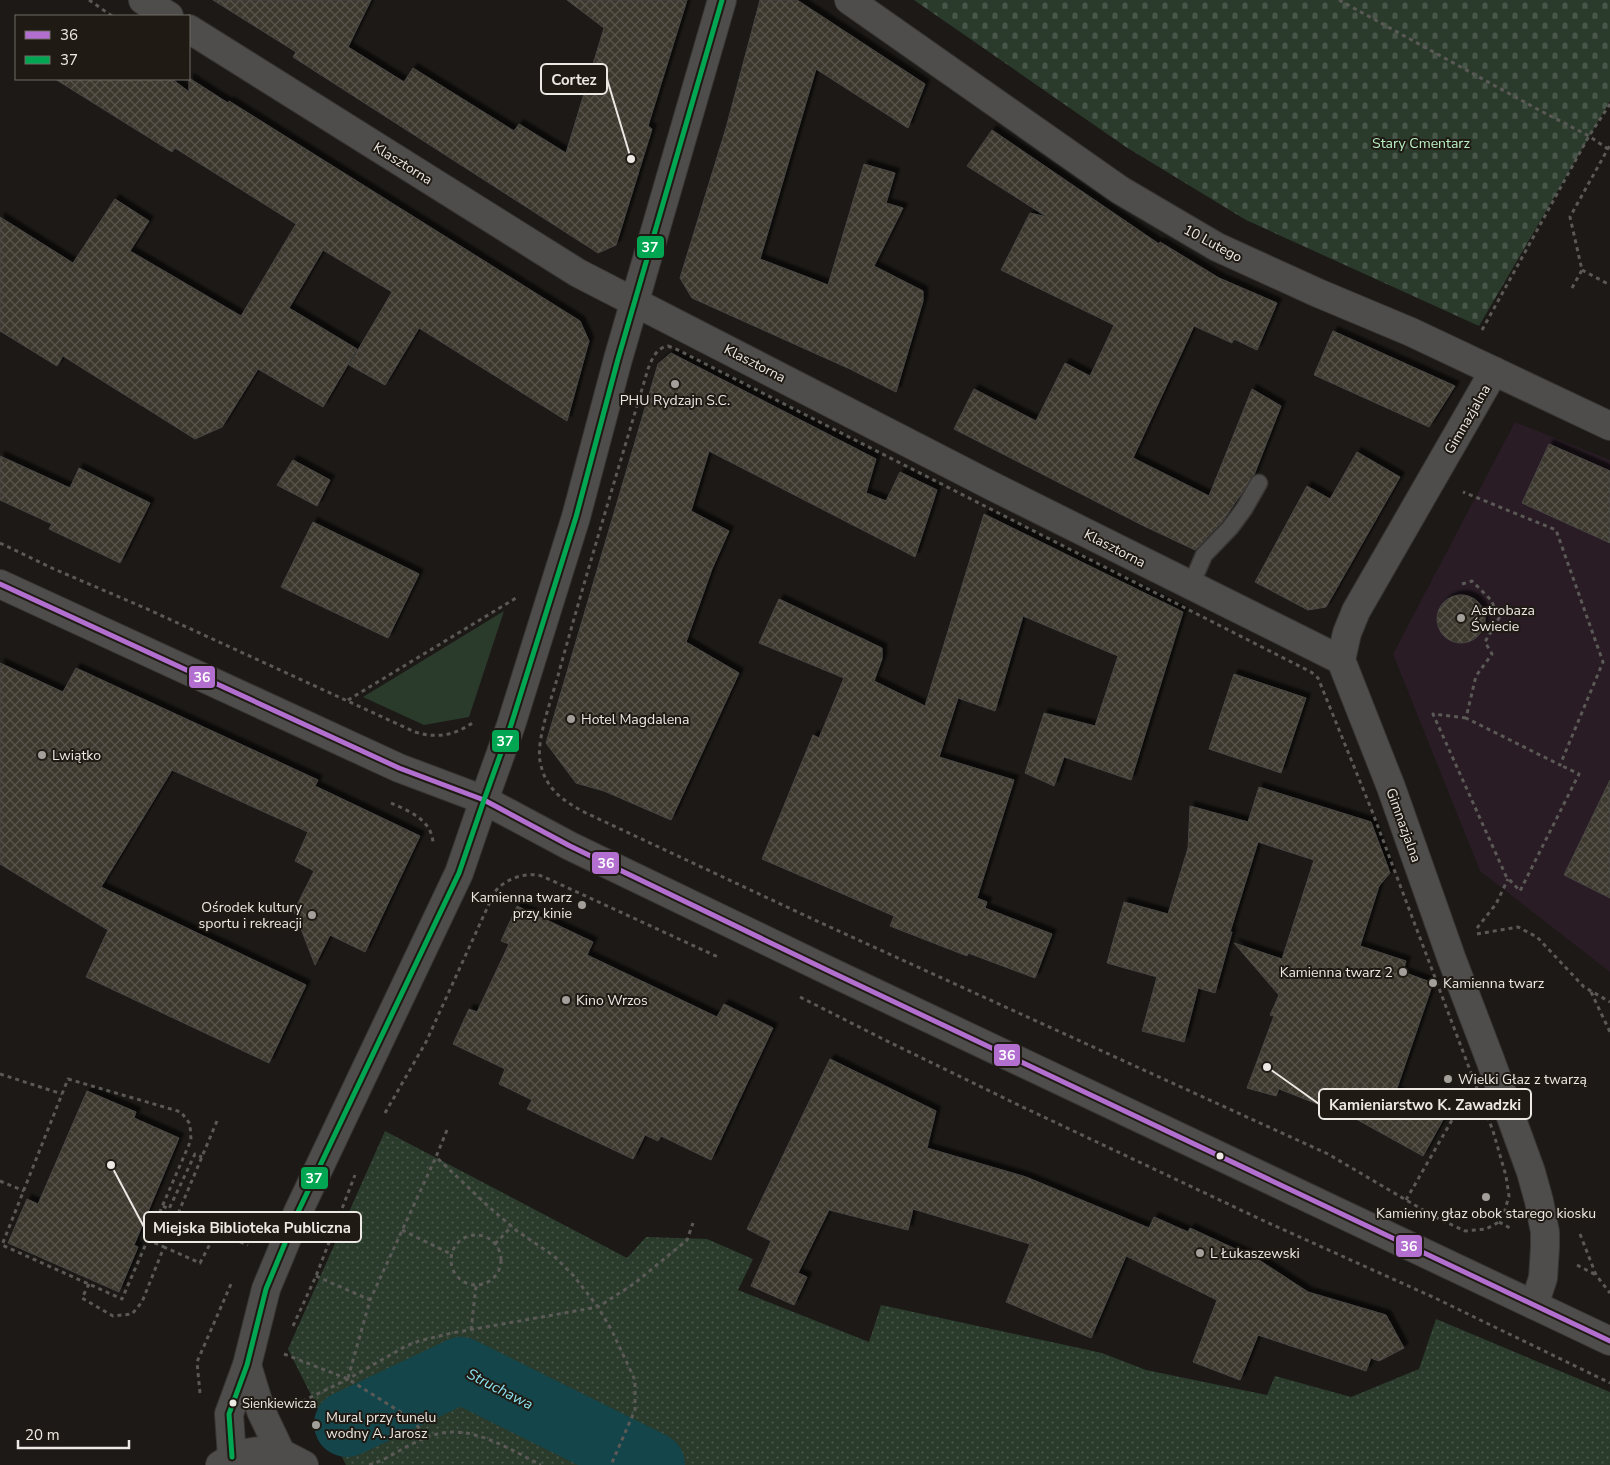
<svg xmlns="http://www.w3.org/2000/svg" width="1610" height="1465" font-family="'Nunito Sans',sans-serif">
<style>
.education{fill:#291c25}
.green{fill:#2a3b2c}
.cemetery{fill:url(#cemetery-stones)}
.park{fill:url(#park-dots)}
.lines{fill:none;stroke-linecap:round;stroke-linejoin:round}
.river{stroke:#14454b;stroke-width:66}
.building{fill:url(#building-cross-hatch);stroke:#474643;filter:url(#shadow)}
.lane-casing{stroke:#383533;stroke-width:19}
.street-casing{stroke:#383533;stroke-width:30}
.secondary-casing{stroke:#383533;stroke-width:30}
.path{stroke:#5b5956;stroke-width:3;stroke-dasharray:4 4;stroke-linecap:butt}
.lane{stroke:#4f4d4b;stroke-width:16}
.street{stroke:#4f4d4b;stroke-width:28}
.secondary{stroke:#4f4d4b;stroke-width:28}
.bus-1-casing{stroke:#1f1a13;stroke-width:9}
.bus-2-casing{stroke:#1f1a13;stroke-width:9}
.bus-1{stroke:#b36fd0;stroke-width:5}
.bus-2{stroke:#00a651;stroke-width:5}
.poi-dot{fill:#a3a09b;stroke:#1f1a13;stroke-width:2}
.bus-dot{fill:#ece8e3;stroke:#1f1a13;stroke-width:2}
.labels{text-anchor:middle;stroke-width:4;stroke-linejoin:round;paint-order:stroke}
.bus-label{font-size:13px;fill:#ece8e3;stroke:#1f1a13;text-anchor:start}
.park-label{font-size:14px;fill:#b8f1c2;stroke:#1f1a13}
.street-label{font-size:14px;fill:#ece8e3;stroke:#1f1a13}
.poi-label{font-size:14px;fill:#ece8e3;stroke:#1f1a13;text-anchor:start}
.water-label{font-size:15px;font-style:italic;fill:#8be3f0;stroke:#1f1a13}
.leader{fill:none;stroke:#ece8e3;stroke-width:2}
.callout-dot{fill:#ece8e3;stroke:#1f1a13;stroke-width:2}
.callout{fill:#1f1a13;stroke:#ece8e3;stroke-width:2}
.callout-label{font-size:15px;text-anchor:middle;font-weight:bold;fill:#ece8e3}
.line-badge{stroke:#1f1a13;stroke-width:2}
.badge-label{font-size:14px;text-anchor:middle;font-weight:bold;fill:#fff}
</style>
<defs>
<pattern id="cemetery-stones" width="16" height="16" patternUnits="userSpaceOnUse" patternTransform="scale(1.25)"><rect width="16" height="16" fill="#2a3b2c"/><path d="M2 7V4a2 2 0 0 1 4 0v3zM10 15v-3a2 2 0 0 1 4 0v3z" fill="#49574a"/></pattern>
<pattern id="park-dots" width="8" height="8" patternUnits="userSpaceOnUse" patternTransform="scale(1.25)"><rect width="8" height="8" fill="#2a3b2c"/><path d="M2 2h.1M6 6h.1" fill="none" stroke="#49574a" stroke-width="1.8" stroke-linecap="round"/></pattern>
<pattern id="building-cross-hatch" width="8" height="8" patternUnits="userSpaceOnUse" patternTransform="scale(1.25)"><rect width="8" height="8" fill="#3c372f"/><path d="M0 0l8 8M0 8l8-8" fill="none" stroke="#58544d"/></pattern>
<filter id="shadow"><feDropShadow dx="4.5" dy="-4.5" stdDeviation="1" flood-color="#0009"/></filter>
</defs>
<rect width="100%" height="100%" fill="#1c1916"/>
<path class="education" d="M1515 422 1610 460V972L1480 871 1393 654Z"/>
<path class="green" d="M504 611 469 717 424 725 363 697Z"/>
<path class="cemetery" d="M914 0H1610V101L1479 326 1246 220 1126 147Z"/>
<path class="park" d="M385 1131 627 1258 646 1237 707 1239 753 1259 738 1290 869 1342 881 1305 1102 1353 1146 1370 1267 1395 1275 1376 1351 1397 1419 1369 1436 1319 1610 1392V1465H346L288 1349Z"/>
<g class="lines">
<path class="river" d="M347 1424 461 1370 652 1465"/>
</g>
<g class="building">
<path d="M213 0H371L348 47 404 82 413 68 514 131 519 124 566 153 604 28 567 0H687L648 126 652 129 616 245 598 253 293 57 296 52Z"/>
<path d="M760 0H797L925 84 908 128 816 69 760 259 828 285 864 164 895 173 886 203 903 208 874 266 923 291V301L896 392 850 369 692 298 680 278 726 128Z"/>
<path d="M189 78 228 103 229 101 580 321 589 341 567 421 419 328 385 385 349 365 392 292 323 250 289 308 357 349 323 407 258 369 222 427 195 439 63 356 57 366 0 331V217L73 263 115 199 149 221 130 251 241 316 296 224 175 148 172 152 55 79H172L189 92Z"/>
<path d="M992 130 1159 244 1160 242 1219 278 1277 303 1257 350 1234 339 1232 343 1194 326 1133 458 1209 496 1252 389 1281 406 1254 475 1222 522 1195 550 1144 526 954 429 974 389 1036 421 1065 363 1090 376 1114 325 1001 270 1030 213 1047 217 967 166Z"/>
<path d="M1333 331 1455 386 1429 427 1314 375Z"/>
<path d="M671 353 876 459 866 493 886 501 900 472 937 490 915 557 709 451 691 511 729 531 712 569 686 642 739 673 671 820 604 791 576 783 546 743 658 364Z"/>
<path d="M1549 444 1610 471V543L1522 503Z"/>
<path d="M1357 452 1400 477 1326 607 1308 610 1255 582 1307 486 1330 499Z"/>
<path d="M0 456 70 488 79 468 150 503 120 563 49 529 52 524 0 500Z"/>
<path d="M293 460 330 480 317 506 277 485Z"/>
<path d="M984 514 1183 612 1131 780 1064 757 1054 786 1025 773 1044 713 1095 726 1118 656 1023 616 995 711 958 698 939 757 1014 780 977 898 987 902 985 908 1052 934 1035 978 968 953 967 956 890 926 894 916 762 859 813 735 819 738 844 678 759 643 779 599 882 648V659L874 681 925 706Z"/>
<path d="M313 522 419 574 388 638 281 587Z"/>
<circle cx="1461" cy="619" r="24"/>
<path d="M0 663 63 692 76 668 318 780 315 786 420 836 365 952 330 935 315 965 294 911 314 871 295 861 308 832 172 770 101 887 306 985 269 1063 86 977 108 930 0 864Z"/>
<path d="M1234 674 1306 698 1281 773 1209 749Z"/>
<path d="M1610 780V898L1564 875Z"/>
<path d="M1259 787 1371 822 1390 873 1379 886 1360 946 1406 961 1403 972 1433 983 1396 1091 1444 1118 1423 1156 1356 1119 1279 1089 1276 1096 1247 1088 1274 1016 1270 1015 1279 995 1234 943 1282 959 1314 860 1258 842 1230 932H1232L1215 993 1198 988 1184 1042 1142 1031 1157 977 1107 963 1124 902 1168 914 1188 848 1190 806 1248 822Z"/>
<path d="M517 906 593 942 587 955 717 1017 724 1004 773 1028 711 1160 661 1136 658 1141 645 1135 633 1159 527 1109 532 1100 499 1084 505 1069 453 1044 469 1009 477 1012 509 944 501 941Z"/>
<path d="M830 1059 936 1111 927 1148 1026 1177 1149 1228 1154 1217 1188 1232 1190 1228 1259 1260 1308 1292 1386 1315 1404 1348 1379 1361 1371 1358 1366 1371 1258 1335 1240 1380 1193 1362 1217 1300 1126 1256 1091 1338 1006 1302 1030 1244 913 1209 908 1230 829 1210 798 1273 807 1277 794 1305 751 1286 771 1241 747 1229Z"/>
<path d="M87 1091 136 1112 134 1118 179 1138 134 1245 138 1247 119 1292 8 1243 27 1199 38 1204Z"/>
</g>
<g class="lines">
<defs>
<path id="lane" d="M1191 585 1204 555 1230 528 1244 509 1259 483"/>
<g id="street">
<path d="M143 0 169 16"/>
<path d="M849 0 1120 190 1217 247 1318 293 1411 332 1610 426"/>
<path d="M189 29 578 273 992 486 1341 660"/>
<path d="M1494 371 1356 611 1347 633 1341 660 1391 787 1451 957 1491 1062 1531 1172 1539 1201 1545 1232V1247L1543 1278 1534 1305"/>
</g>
<g id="secondary">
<path d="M0 584 399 768 484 800 570 846 829 971 1610 1341"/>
<path d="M247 1365 261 1411 281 1453"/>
<path d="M232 1457 229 1414 247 1365 266 1289 298 1212 459 873 484 800 511 725 576 517 618 359 722 0"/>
<path d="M220 1465C238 1453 258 1448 279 1453 287 1455 296 1461 304 1465"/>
</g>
</defs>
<use href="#lane" class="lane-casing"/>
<use href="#street" class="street-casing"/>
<use href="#secondary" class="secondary-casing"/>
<g class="path">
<path d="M89 0 112 16"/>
<path d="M1339 0 1539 110 1589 136 1608 149"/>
<path d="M1582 270 1610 285"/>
<path d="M1572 288 1582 270 1570 217 1610 145"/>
<path d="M1482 330 1589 136 1610 104"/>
<path d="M668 346 678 350 1311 672 1318 678 1372 811 1493 1131 1506 1176 1509 1196 1504 1213 1499 1222 1486 1229 1465 1231 1435 1217 1328 1154 819 922 586 813C563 801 545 789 540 761 536 739 553 695 559 672 587 571 618 470 648 369 652 359 656 348 668 346Z"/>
<path d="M0 543 54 569 145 608 415 732C438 739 456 735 475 721"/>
<path d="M1462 584 1472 581 1491 600 1499 618 1485 642 1492 654 1476 676 1466 718 1560 765 1603 662 1556 530 1463 492"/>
<path d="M348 700 516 598"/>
<path d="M1466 718 1433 714 1506 876 1520 891 1579 774 1560 765"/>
<path d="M391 803C409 811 432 820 433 843"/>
<path d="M1477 928 1496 904 1508 879"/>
<path d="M1477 934 1518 927 1537 937 1584 987 1610 1002"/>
<path d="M1591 992 1610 1032"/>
<path d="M800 997 881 1038 1010 1101 1262 1220 1435 1298 1610 1383"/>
<path d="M0 1074 62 1094"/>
<path d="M68 1079 181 1112 190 1124 191 1140 122 1299 2 1245Z"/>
<path d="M385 1113 426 1042 494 893C503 880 522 873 538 875 543 876 548 879 553 881L718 957"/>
<path d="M217 1121 164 1247 200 1263 211 1242 223 1235 248 1245"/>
<path d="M447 1130 436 1157 489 1207 517 1231 554 1256 573 1275 598 1307 612 1331 635 1380V1410L611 1465"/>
<path d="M0 1181 24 1191"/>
<path d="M1406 1200 1467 1094"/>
<path d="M163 1206 169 1209 195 1154 202 1157"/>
<path d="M145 1218 155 1222"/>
<path d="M1499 1222 1510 1228"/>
<path d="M402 1230 451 1254"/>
<path d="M1580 1234 1596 1275 1610 1293"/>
<circle cx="476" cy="1260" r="25"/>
<path d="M495 1244 512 1226"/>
<path d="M1577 1265 1596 1275"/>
<path d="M316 1276 370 1300"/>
<path d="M89 1284 82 1298 113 1316 132 1314 142 1302 164 1247 148 1240"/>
<path d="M293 1326 316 1276 355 1175"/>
<path d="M471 1330 476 1286"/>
<path d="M284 1354 348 1379 413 1420 426 1437"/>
<path d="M348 1378 370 1300 436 1157"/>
<path d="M200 1393 197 1362 231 1284"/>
<path d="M295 1405 348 1379 406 1346 419 1341 452 1333 598 1307 635 1283 687 1240 693 1223"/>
<path d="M369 1465C389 1459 406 1445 425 1438 466 1420 505 1447 541 1465"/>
</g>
<use href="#lane" class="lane"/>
<use href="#street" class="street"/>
<use href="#secondary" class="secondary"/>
<defs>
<path id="bus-1" d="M0 584 399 768 484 800 570 846 829 971 1610 1341"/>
<path id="bus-2" d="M232 1457 229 1414 247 1365 266 1289 298 1212 459 873 484 800 511 725 576 517 618 359 722 0"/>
</defs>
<use href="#bus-1" class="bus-1-casing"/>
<use href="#bus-2" class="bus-2-casing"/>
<use href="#bus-1" class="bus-1"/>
<use href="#bus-2" class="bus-2"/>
</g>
<g class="poi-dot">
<circle cx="675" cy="384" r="5"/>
<circle cx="1461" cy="618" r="5"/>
<circle cx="571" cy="719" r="5"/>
<circle cx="42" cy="755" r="5"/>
<circle cx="582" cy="905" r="5"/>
<circle cx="312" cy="915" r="5"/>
<circle cx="1403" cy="972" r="5"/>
<circle cx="1433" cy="983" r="5"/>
<circle cx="566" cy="1000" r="5"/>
<circle cx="1448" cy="1079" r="5"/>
<circle cx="1486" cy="1197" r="5"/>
<circle cx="1200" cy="1253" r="5"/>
<circle cx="316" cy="1425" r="5"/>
</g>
<g class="bus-dot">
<circle cx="1220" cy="1156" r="4.5"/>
<circle cx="233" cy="1403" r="4.5"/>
</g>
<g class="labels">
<g class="bus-label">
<text x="242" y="1408">Sienkiewicza</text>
</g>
<g class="park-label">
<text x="1421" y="148">Stary Cmentarz</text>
</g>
<g class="street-label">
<text transform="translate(403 163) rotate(32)" y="5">Klasztorna</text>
<text transform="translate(1213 243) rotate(28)" y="5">10 Lutego</text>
<text transform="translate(755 363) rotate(27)" y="5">Klasztorna</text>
<text transform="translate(1467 419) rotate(-60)" y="5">Gimnazjalna</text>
<text transform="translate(1115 548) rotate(27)" y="5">Klasztorna</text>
<text transform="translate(1404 825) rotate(70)" y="5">Gimnazjalna</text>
</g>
<g class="poi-label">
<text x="675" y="405" text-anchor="middle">PHU Rydzajn S.C.</text>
<text x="1471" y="615">Astrobaza<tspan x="1471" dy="16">Świecie</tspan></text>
<text x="581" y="724">Hotel Magdalena</text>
<text x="52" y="760">Lwiątko</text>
<text x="572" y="902" text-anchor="end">Kamienna twarz<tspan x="572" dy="16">przy kinie</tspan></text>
<text x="302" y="912" text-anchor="end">Ośrodek kultury<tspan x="302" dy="16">sportu i rekreacji</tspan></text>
<text x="1393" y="977" text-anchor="end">Kamienna twarz 2</text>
<text x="1443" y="988">Kamienna twarz</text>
<text x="576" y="1005">Kino Wrzos</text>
<text x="1458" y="1084">Wielki Głaz z twarzą</text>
<text x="1486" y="1218" text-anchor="middle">Kamienny głaz obok starego kiosku</text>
<text x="1210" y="1258">L Łukaszewski</text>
<text x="326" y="1422">Mural przy tunelu<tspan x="326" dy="16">wodny A. Jarosz</tspan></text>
</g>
<g class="water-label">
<text transform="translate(500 1389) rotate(27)" y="5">Struchawa</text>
</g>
</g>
<path class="leader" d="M631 159L607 79M1267 1067L1319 1104M111 1165L144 1227"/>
<g class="callout-dot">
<circle cx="631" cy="159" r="5"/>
<circle cx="1267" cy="1067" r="5"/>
<circle cx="111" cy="1165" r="5"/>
</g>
<g class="callout">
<rect x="541" y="64" width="66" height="30" rx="5"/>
<rect x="1319" y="1089" width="212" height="30" rx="5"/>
<rect x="144" y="1212" width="217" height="30" rx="5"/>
</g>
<g class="callout-label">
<text x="574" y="85">Cortez</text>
<text x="1425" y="1110">Kamieniarstwo K. Zawadzki</text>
<text x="252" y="1233">Miejska Biblioteka Publiczna</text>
</g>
<g class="line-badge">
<rect x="636" y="235" width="29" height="24" rx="5" fill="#00a651"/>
<rect x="188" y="665" width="28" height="24" rx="5" fill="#b36fd0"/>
<rect x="491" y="729" width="29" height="24" rx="5" fill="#00a651"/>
<rect x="591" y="851" width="29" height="24" rx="5" fill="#b36fd0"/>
<rect x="993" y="1043" width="28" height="24" rx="5" fill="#b36fd0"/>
<rect x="300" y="1166" width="29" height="24" rx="5" fill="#00a651"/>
<rect x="1395" y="1234" width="28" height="24" rx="5" fill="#b36fd0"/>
</g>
<g class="badge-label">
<text x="650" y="252">37</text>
<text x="202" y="682">36</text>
<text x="505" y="746">37</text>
<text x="606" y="868">36</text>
<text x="1007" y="1060">36</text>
<text x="314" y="1183">37</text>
<text x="1409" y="1251">36</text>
</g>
<rect x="15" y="15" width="175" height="65" fill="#1f1a13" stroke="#716c66"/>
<rect x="25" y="31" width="25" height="8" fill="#b36fd0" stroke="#716c66"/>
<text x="60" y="40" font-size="15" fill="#ece8e3">36</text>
<rect x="25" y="56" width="25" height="8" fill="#00a651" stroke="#716c66"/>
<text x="60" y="65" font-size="15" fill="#ece8e3">37</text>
<path d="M18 1440v8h111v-8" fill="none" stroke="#ece8e3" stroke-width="2.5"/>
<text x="25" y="1440" font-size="15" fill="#ece8e3" stroke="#1f1a13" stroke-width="4" paint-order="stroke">20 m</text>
</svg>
